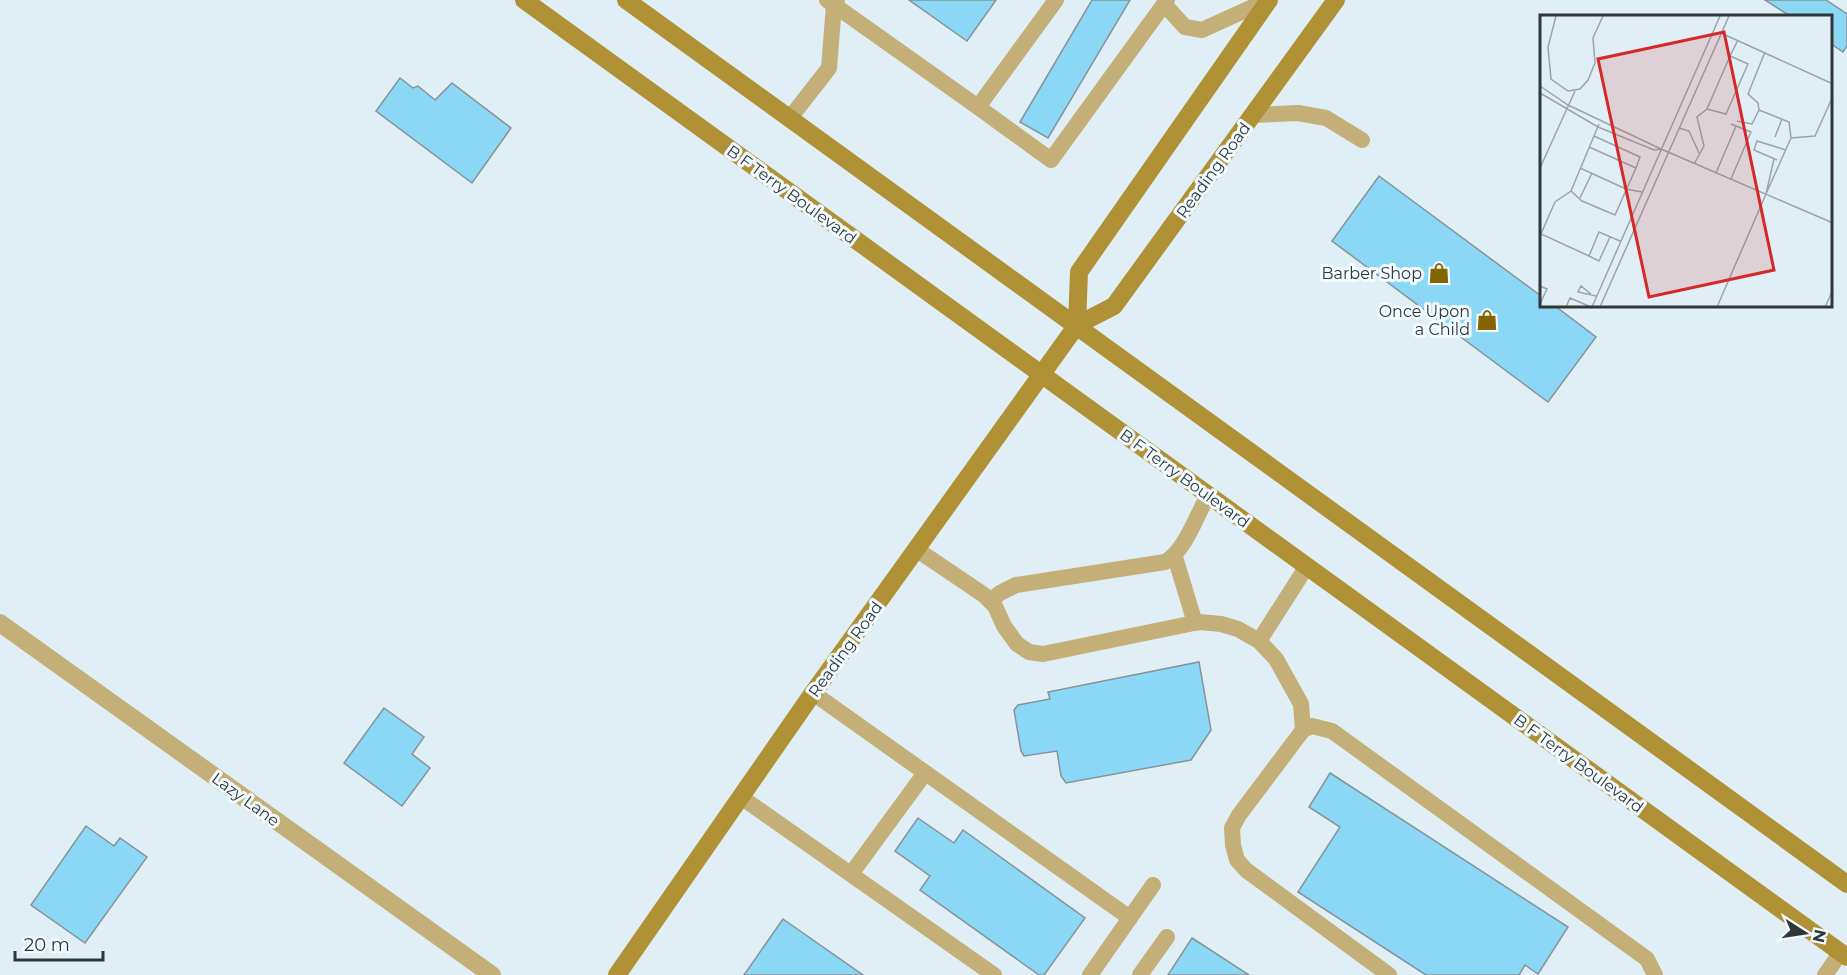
<svg xmlns="http://www.w3.org/2000/svg" width="1847" height="975" font-family="Montserrat,sans-serif">
<style>
.building{fill:#8ad8f5;stroke:#869399;stroke-width:1.5}
.lines{fill:none;stroke-linecap:round;stroke-linejoin:round}
.service{stroke:#c4af79;stroke-width:16}
.minor{stroke:#c4af79;stroke-width:18}
.secondary{stroke:#b09135;stroke-width:18}
.labels{text-anchor:middle;stroke-width:6;stroke-linejoin:round;paint-order:stroke}
.street-label{font-size:16px;fill:#313639;stroke:#f2fbff}
.poi-label{font-size:16px;fill:#313639;stroke:#f2fbff;text-anchor:end}
.inset-road{fill:none;stroke:#9aa5aa;stroke-width:1.5}
.view{fill:#d62828;fill-opacity:0.15;stroke:#d62828;stroke-width:3}
.inset-edge{fill:none;stroke:#313639;stroke-width:3}
</style>
<rect width="100%" height="100%" fill="#e0eff5"/>
<g class="building">
<path d="M909 0H996L967 41Z"/>
<path d="M1092 0H1130L1048 138 1020 122Z"/>
<path d="M1765 0H1826L1847 14V46L1843 52 1830 43V16H1790Z"/>
<path d="M400 78 413 88 418 86 435 100 452 83 511 128 472 183 376 111Z"/>
<path d="M1379 176 1541 296V306H1555L1596 337 1548 402 1332 241Z"/>
<path d="M1199 662 1211 730 1191 760 1066 783 1061 776 1057 751 1024 756 1021 751 1014 710 1018 705 1050 699 1048 692Z"/>
<path d="M384 708 424 737 412 754 430 768 402 806 344 763Z"/>
<path d="M1330 773 1568 927 1538 974 1525 965 1519 975H1426L1298 892 1340 827 1309 807Z"/>
<path d="M918 818 954 843 963 830 1085 918 1044 975H1039L920 890 930 876 895 851Z"/>
<path d="M86 826 114 846 120 838 147 857 85 943 31 905Z"/>
<path d="M783 919 863 975H744Z"/>
<path d="M1192 938 1249 975H1168Z"/>
</g>
<g class="lines">
<g class="service">
<path d="M827 0 978 107 1056 0"/>
<path d="M1164 4 1185 27 1202 30 1268 0"/>
<path d="M978 107 1051 160 1167 0"/>
<path d="M1254 115 1298 113 1326 118 1362 140"/>
<path d="M790 118 829 68 834 5 837 0"/>
<path d="M916 549 984 595 995 606 1004 626 1017 644 1029 652 1043 654 1199 622 1221 624 1238 629 1259 641 1276 659 1301 704 1303 730 1239 815 1232 828 1233 845 1237 860 1246 870 1389 975"/>
<path d="M1175 557 1195 623"/>
<path d="M990 601 1000 593 1016 585 1165 562C1185 551 1197 515 1208 495"/>
<path d="M1259 641 1307 566"/>
<path d="M813 693 1130 918"/>
<path d="M1303 730 1312 726 1332 731 1647 959 1655 975"/>
<path d="M741 797 994 975"/>
<path d="M851 874 925 773"/>
<path d="M1090 975 1153 885"/>
<path d="M1140 975 1167 937"/>
<path d="M1825 975 1841 952"/>
</g>
<path class="minor" d="M0 623 492 975"/>
<g class="secondary">
<path d="M524 0 1847 957"/>
<path d="M626 0 1847 884"/>
<path d="M1077 325 1079 272 1269 0"/>
<path d="M617 975 813 693 1077 325 1114 306 1336 0"/>
</g>
</g>
<defs>
<symbol id="shop-bare" viewBox="-9 -9 18 18"><path d="M-5-2.5h2.3a2.7 3.5 0 0 1 5.4 0H5L5.5 6h-11ZM-1.5-2.5h3a1.5 2.3 0 0 0-3 0Z" fill="#836600" stroke="#f2fbff" stroke-width="2.5" paint-order="stroke"/></symbol>
</defs>
<g fill-rule="evenodd">
<use href="#shop-bare" x="1424" y="258" width="30" height="30"/>
<use href="#shop-bare" x="1472" y="305" width="30" height="30"/>
</g>
<g class="labels">
<g class="street-label">
<text transform="translate(1213 170) rotate(-54)" y="6">Reading Road</text>
<text transform="translate(792 194) rotate(36)" y="6">B F Terry Boulevard</text>
<text transform="translate(1185 478) rotate(36)" y="6">B F Terry Boulevard</text>
<text transform="translate(845 649) rotate(-54)" y="6">Reading Road</text>
<text transform="translate(1579 763) rotate(36)" y="6">B F Terry Boulevard</text>
<text transform="translate(246 799) rotate(36)" y="6">Lazy Lane</text>
</g>
<g class="poi-label">
<text x="1422" y="279">Barber Shop</text>
<text x="1470" y="317">Once Upon<tspan x="1470" dy="18">a Child</tspan></text>
</g>
</g>
<g transform="translate(1540 15)">
<rect width="292" height="292" fill="#e0eff5"/>
<path class="inset-road" d="M16 1 8 32 11 64 28 76 40 74 48 65 55 48 53 23 63 1M181 18 293 69M0 71 28 90 121 134 293 208M0 78 58 112 114 135 121 134M167 94 190 41M219 95 249 107 251 123 226 179 234 144M197 106 212 109 219 95 218 88 208 79 225 37M59 109 31 176 15 187 1 219 49 241 59 217 80 226M139 113 149 116 159 138M54 121 100 142 96 153M235 122 242 104M251 123 275 121 293 81M237 145 214 135 217 126 246 135M154 149 164 131 157 102 167 94 186 99 208 49 190 41 198 25M0 153 35 76M40 153 86 174 102 177M176 158 196 111M191 164 211 117 191 109M31 176 42 186 75 200 96 153 49 132M40 183 52 158M49 241 59 246 70 222M0 271 7 274 0 289M51 279 41 271 38 277 56 281M26 292 30 283 51 292M52 292 180 1M60 292 189 1M177 292 226 179M285 292 293 275"/>
<path class="view" d="M184 17 234 255 109 282 58 44Z"/>
<rect width="292" height="292" class="inset-edge"/>
</g>
<g transform="translate(1805 933) rotate(102)" stroke="#f2fbff" stroke-width="4.5" paint-order="stroke">
<path d="M0-4.5L10 22L0 15L-10 22Z" fill="#313639"/>
<text y="-9" font-size="16" font-weight="bold" text-anchor="middle" fill="#313639">N</text>
</g>
<path d="M15 951v9h88v-9" fill="none" stroke="#313639" stroke-width="3"/>
<text x="24" y="951" font-size="18" fill="#313639" stroke="#f2fbff" stroke-width="4.5" paint-order="stroke">20 m</text>
</svg>
